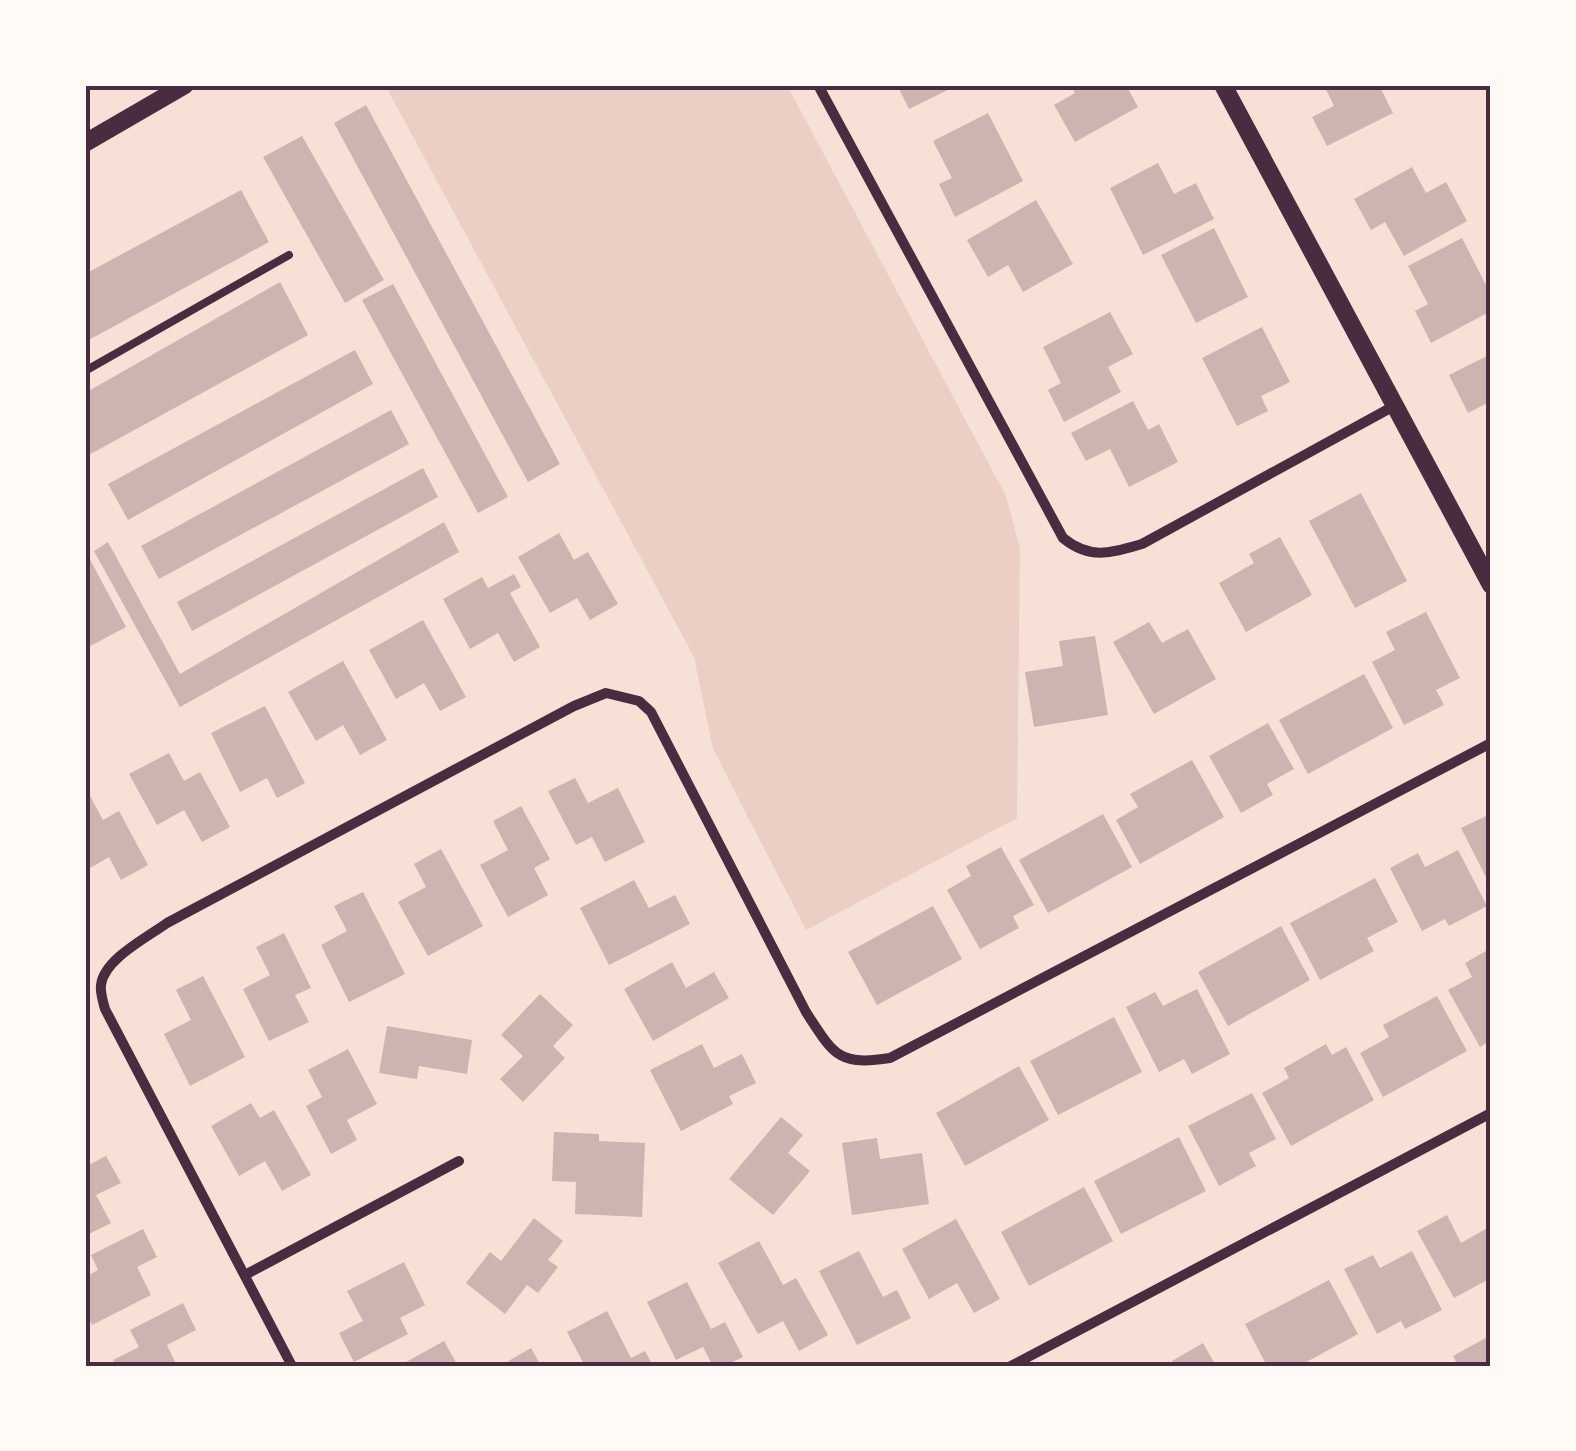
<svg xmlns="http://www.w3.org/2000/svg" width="1576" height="1451" font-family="Arial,sans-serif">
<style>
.green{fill:#ebcfc5}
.building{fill:#ccb4b1}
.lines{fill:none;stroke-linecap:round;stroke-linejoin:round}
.service{stroke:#4a2c40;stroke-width:8}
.minor{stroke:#4a2c40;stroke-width:10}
.tertiary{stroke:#4a2c40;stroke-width:18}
.neatline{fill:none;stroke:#4a2c40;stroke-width:4}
</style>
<rect width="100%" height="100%" fill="#f7e1d7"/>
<path class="green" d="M385 85H787L1006 496 1020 548 1017 818 806 930 713 749 694 657Z"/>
<g class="building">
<path d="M897 85H958L909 109Z"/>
<path d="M1071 85H1126L1138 107 1075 142 1054 105 1075 93Z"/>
<path d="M1324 85H1379L1393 113 1327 146 1312 117 1334 106Z"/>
<path d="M366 105 560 464 528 482 334 123Z"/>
<path d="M988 113 1023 181 955 217 939 184 952 178 933 141Z"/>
<path d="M302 136 384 280 345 303 263 157Z"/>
<path d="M1158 163 1174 194 1196 183 1214 219 1143 255 1110 188Z"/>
<path d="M1412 167 1426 193 1446 182 1467 221 1404 256 1385 222 1371 230 1354 199Z"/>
<path d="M241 190 269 242 85 342V274Z"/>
<path d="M1036 200 1073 264 1023 292 1008 265 988 277 967 240Z"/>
<path d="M1214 228 1248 297 1196 323 1161 255Z"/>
<path d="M1462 238 1491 295V311L1431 343 1415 311 1428 304 1408 266Z"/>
<path d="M280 282 308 335 85 457V393Z"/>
<path d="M393 284 508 497 478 513 362 300Z"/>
<path d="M1110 312 1133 354 1108 367 1121 392 1064 422 1048 390 1061 383 1043 347Z"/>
<path d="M1262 327 1290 382 1261 396 1268 411 1237 426 1202 358Z"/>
<path d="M355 350 373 384 128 520 108 484Z"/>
<path d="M1491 354V401L1468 413 1449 375Z"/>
<path d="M1133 401 1148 430 1159 424 1178 462 1129 487 1110 449 1086 461 1071 433Z"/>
<path d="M391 410 409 444 159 579 141 546Z"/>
<path d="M423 468 438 497 192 631 177 602Z"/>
<path d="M1361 493 1407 581 1355 608 1309 521Z"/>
<path d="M444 522 459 552 180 707 94 551 108 542 180 674Z"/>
<path d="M559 533 574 560 588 552 618 604 590 620 577 598 550 613 518 557Z"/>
<path d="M1280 537 1312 595 1246 632 1219 583 1254 563 1249 554Z"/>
<path d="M85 550 126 627 85 649Z"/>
<path d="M514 574 521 587 510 593 540 647 514 662 498 633 470 649 443 599 482 577 488 588Z"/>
<path d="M1426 612 1460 678 1436 690 1444 705 1404 725 1372 662 1395 650 1386 632Z"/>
<path d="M423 620 466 697 440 711 424 683 396 699 369 650Z"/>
<path d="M1149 622 1162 643 1188 629 1216 679 1154 714 1113 642Z"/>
<path d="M1095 636 1108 715 1034 727 1025 672 1063 666 1059 641Z"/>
<path d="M343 661 387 740 360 755 343 725 316 741 288 692Z"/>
<path d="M1364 674 1393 728 1308 774 1279 720Z"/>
<path d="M265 706 305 783 277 798 267 778 240 792 211 733Z"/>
<path d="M1268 723 1294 769 1267 784 1273 795 1241 813 1209 756Z"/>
<path d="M169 753 184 781 200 772 230 827 202 842 184 810 157 825 129 774Z"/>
<path d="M1192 760 1224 817 1140 864 1116 820 1138 807 1130 794Z"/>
<path d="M575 778 588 803 618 788 645 842 605 862 592 837 576 845 548 791Z"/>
<path d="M89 794 103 820 119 811 148 865 121 880 109 857 85 871V797Z"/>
<path d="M521 806 550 859 534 868 548 895 508 917 480 865 508 850 493 821Z"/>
<path d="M1103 814 1132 867 1048 913 1019 860Z"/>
<path d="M1488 815 1491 820V887L1461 828Z"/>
<path d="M1001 847 1034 905 1013 916 1019 928 980 949 947 890 971 876 966 866Z"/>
<path d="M441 849 483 926 428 956 398 902 426 887 414 864Z"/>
<path d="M1458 850 1487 906 1449 926 1445 919 1422 931 1390 868 1418 853 1425 867Z"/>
<path d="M1375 878 1398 922 1367 938 1374 951 1320 980 1290 923Z"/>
<path d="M634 880 649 908 675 895 690 924 609 965 580 908Z"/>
<path d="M363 892 405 974 349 1002 321 945 347 931 334 906Z"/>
<path d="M933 906 962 959 877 1005 848 952Z"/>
<path d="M1281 926 1310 980 1228 1026 1198 972Z"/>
<path d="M284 933 311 988 295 995 309 1022 269 1041 243 989 270 975 256 947Z"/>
<path d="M1491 948V1040L1480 1047 1448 990 1472 977 1465 963Z"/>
<path d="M672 962 686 988 714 972 729 998 653 1041 624 989Z"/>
<path d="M203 976 245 1057 190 1086 164 1034 191 1020 176 990Z"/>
<path d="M1197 989 1230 1054 1192 1074 1184 1059 1159 1072 1126 1007 1155 992 1163 1006Z"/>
<path d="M540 994 573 1025 553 1046 565 1058 523 1102 500 1079 523 1056 501 1035Z"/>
<path d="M1437 996 1467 1051 1383 1097 1360 1053 1389 1037 1383 1025Z"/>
<path d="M1114 1017 1142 1072 1058 1115 1030 1061Z"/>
<path d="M387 1026 472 1040 467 1074 419 1066 417 1079 379 1073Z"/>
<path d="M702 1044 714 1068 742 1054 756 1083 729 1096 733 1104 681 1131 650 1070Z"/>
<path d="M1326 1044 1332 1055 1346 1047 1374 1100 1291 1146 1262 1093 1289 1078 1284 1068Z"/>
<path d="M348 1049 377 1104 347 1120 357 1140 331 1154 306 1106 322 1097 308 1070Z"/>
<path d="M1019 1066 1049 1120 965 1166 936 1113Z"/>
<path d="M1252 1093 1276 1139 1249 1153 1256 1166 1219 1186 1188 1126Z"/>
<path d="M251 1103 260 1118 274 1110 311 1175 282 1191 265 1161 239 1176 211 1126Z"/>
<path d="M781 1117 803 1135 788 1153 810 1171 773 1215 729 1179Z"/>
<path d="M554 1132 599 1134V1141L645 1143 642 1217 575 1214 576 1182 552 1181Z"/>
<path d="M1179 1137 1206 1191 1121 1234 1094 1181Z"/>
<path d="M877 1138 880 1159 922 1153 929 1204 852 1215 842 1143Z"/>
<path d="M106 1156 121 1183 96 1195 111 1223 85 1236V1167Z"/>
<path d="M1084 1187 1113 1241 1029 1286 1001 1232Z"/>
<path d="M1447 1215 1461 1243 1491 1226V1278L1454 1298 1417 1231Z"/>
<path d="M534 1218 563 1241 548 1260 558 1267 538 1293 527 1285 505 1314 466 1283 490 1252 501 1261Z"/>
<path d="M956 1219 1000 1299 974 1313 957 1283 929 1299 902 1249Z"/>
<path d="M143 1229 157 1257 137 1267 151 1295 92 1325 85 1311V1277L98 1270 91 1255Z"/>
<path d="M759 1241 783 1285 796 1278 828 1335 799 1351 783 1321 758 1334 718 1263Z"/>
<path d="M859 1251 883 1297 897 1290 911 1318 857 1345 819 1271Z"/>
<path d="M1412 1251 1442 1310 1405 1329 1401 1321 1377 1334 1344 1269 1373 1255 1380 1268Z"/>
<path d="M404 1262 425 1305 400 1318 408 1334 354 1362 339 1333 363 1321 347 1291Z"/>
<path d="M1329 1280 1358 1334 1299 1366H1267L1245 1324Z"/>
<path d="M687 1282 711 1329 725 1322 743 1357 724 1366H713L703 1347 676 1360 647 1302Z"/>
<path d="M183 1303 196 1330 167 1345 177 1366H116L113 1360 139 1347 130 1330Z"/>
<path d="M607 1311 631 1358 645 1351 653 1366H585L567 1332Z"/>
<path d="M1491 1335V1366H1458L1453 1356Z"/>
<path d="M444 1341 458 1366H399Z"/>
<path d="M1203 1343 1216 1366H1174L1172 1361Z"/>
<path d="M531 1348 541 1366H500Z"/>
</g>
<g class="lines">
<path class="service" d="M85 371 289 255"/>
<g class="minor">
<path d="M818 85 1063 538C1090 560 1111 553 1142 544L1394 406"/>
<path d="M245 1275 459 1161"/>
<path d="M292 1366 105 1009C103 1002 100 992 101 985 104 959 148 937 167 923L574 706 606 693 639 701 651 712 806 1012C834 1055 838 1066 890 1058L1491 743"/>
<path d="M1011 1366 1491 1113"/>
</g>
<g class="tertiary">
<path d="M1223 85 1491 585"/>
<path d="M85 143 185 85"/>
</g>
</g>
<rect width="1576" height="1451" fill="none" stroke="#fffaf5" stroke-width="175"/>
<rect x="88" y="88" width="1400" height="1276" class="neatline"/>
</svg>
